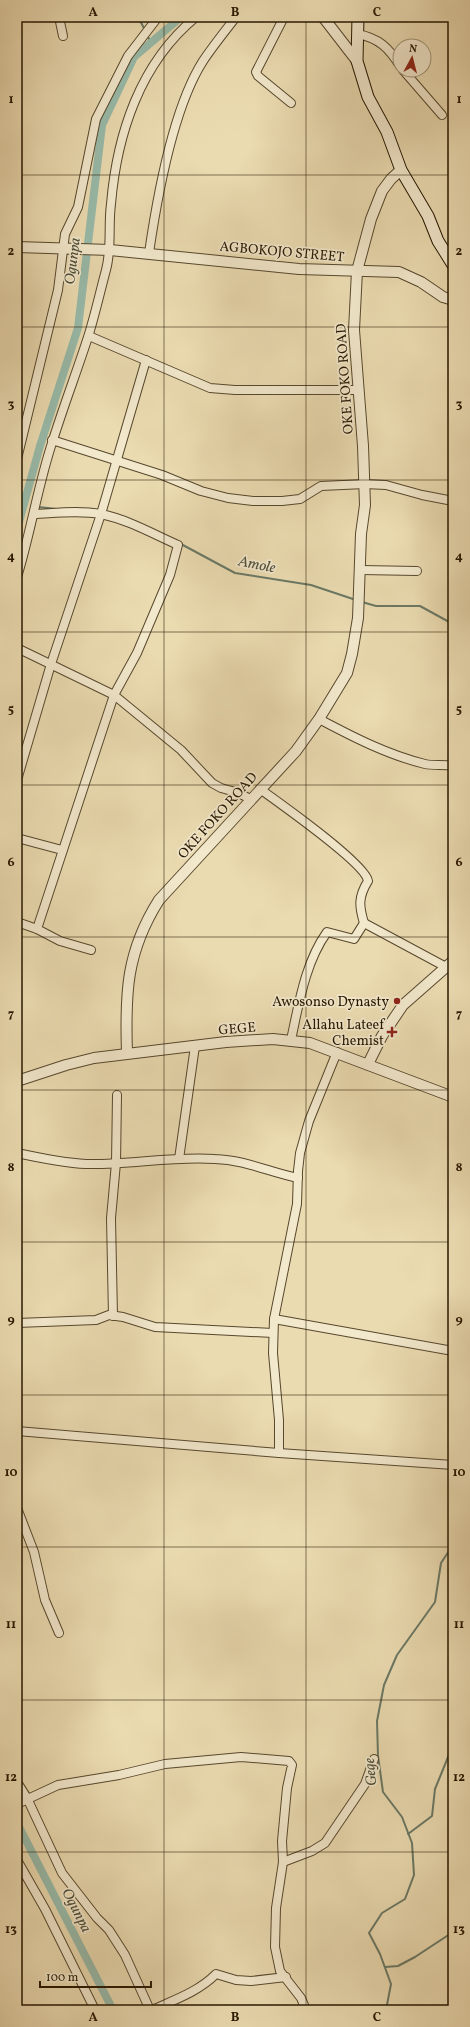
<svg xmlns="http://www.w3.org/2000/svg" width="470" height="2027" font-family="Vollkorn,serif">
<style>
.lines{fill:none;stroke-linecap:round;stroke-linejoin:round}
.stream{stroke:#6a7966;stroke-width:2}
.canal{stroke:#98bbaa;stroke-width:8}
.minor-casing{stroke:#57482d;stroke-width:10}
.tertiary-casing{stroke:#57482d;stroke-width:12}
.secondary-casing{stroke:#261701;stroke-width:13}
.minor{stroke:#f2e8cc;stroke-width:8}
.tertiary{stroke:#f2e8cc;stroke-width:10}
.secondary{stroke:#f2e8cc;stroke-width:11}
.grid{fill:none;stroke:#261701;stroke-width:1;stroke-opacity:0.55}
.poi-dot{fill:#8f2418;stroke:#f2e8cc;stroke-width:1.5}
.labels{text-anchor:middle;stroke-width:3.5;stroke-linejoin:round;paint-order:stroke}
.street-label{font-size:14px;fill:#261701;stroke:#f2e8cc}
.poi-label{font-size:14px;fill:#261701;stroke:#f2e8cc;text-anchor:end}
.water-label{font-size:15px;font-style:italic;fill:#4e503c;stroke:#f2e8cc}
.neatline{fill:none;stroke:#261701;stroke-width:1.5}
.grid-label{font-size:13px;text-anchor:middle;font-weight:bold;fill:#261701}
</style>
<rect width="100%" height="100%" fill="#ebdbb1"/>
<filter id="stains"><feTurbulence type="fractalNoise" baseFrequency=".005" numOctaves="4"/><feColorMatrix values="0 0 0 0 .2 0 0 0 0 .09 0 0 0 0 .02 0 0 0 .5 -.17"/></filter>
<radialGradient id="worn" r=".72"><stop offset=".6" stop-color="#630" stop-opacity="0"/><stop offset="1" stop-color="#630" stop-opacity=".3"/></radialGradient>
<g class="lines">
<g class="stream">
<path d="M138 17 145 30"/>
<path d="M147 35 151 43"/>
<path d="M38 507 57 509"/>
<path d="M181 544 235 573 311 585 356 600"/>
<path d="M362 602 376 606H420L451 623 453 628"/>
<path d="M408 1834 432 1816 435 1789 453 1745"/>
<path d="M385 1967 398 1966 415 1957 453 1932"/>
<path d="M386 2010 391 1984 380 1954 369 1933 382 1913 405 1899 414 1875 412 1843 402 1817 383 1792 378 1756 377 1721 384 1685 397 1655 435 1602 441 1563 453 1545"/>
</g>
<g class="canal">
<path d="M17 529 40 446 78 328 102 125 134 57 181 17"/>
<path d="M17 1823 113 2010"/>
</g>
<defs>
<g id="minor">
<path d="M59 17 63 36"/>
<path d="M284 17 256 72 258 76 291 103"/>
<path d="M357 34C379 38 389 48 400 66"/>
<path d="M403 70 442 115"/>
<path d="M149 253C157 198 173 108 203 61 213 46 225 31 236 17"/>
<path d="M89 336 210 388 235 390H358"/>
<path d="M17 424H25"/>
<path d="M52 440 162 475 201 491 228 498 253 501H282L300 499 321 486 365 484 386 485 422 495 453 501"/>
<path d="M17 459 58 290 65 234 78 207 96 119 128 56 158 17"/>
<path d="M34 514C56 513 79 510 101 514 129 520 153 534 178 545L170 575 137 653 114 695 37 929"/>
<path d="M361 570 417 571"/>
<path d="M17 577C31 532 38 484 53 440 64 405 77 371 88 337 95 315 100 292 106 270 112 248 108 226 111 204 117 134 140 63 196 17"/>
<path d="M17 648 114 695 181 750 212 783 221 788 239 793 250 799"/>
<path d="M319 719C353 737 388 755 425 764 434 766 444 764 453 766"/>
<path d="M17 780 51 664 101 514 146 360"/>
<path d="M260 789C278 802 366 864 368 881 358 897 359 906 364 923L354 939 327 932C305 963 299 1003 291 1040"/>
<path d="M17 838 62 850"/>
<path d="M17 922 37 929 60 941 91 950"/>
<path d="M364 923 446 967"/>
<path d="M17 1153C40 1158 63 1163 86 1164 129 1165 172 1156 215 1159 245 1160 269 1172 298 1178"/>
<path d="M179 1159 195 1046"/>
<path d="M113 1316 111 1218 116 1163 117 1095"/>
<path d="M274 1319 453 1351"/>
<path d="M17 1323 96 1320 109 1315 123 1317 155 1327 273 1333"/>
<path d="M17 1431 279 1453 453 1465"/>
<path d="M279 1453V1420L273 1353 274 1319 297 1204 298 1171 300 1153 309 1121 337 1052"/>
<path d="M17 1508 34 1552 45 1600 59 1633"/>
<path d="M17 1782 27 1798 62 1873 97 1918 109 1930 125 1955 150 2010"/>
<path d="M17 1804 58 1785 119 1775 165 1764 241 1757 289 1761 292 1765 287 1788 282 1841 283 1862 276 1908 275 1947 280 1971 301 1998 306 2010"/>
<path d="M17 1860 45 1909 95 2010"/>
<path d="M283 1862 312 1851 325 1843 365 1784 374 1759"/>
<path d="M152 2010C174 2000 198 1992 216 1974L236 1980 251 1981 286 1977"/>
</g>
<g id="tertiary">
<path d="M323 17 357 61"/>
<path d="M17 247 110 250 299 269 399 272 421 282 443 297 453 300"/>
<path d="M127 1053C125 994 126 952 159 900L296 751 319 719 347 673 352 654 358 618 361 534 365 505 363 446 354 330 357 271 371 219 382 191 391 179 401 170"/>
<path d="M368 1064 382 1036 403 1005 453 961"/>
<path d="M17 1081 66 1065 94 1058 226 1042 273 1039 310 1043 453 1097"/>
</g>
<path id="secondary" d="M358 17 357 61 368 97 387 132 401 170 428 216 438 241 453 265"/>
</defs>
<use href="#minor" class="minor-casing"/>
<use href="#tertiary" class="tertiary-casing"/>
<use href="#secondary" class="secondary-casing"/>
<use href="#minor" class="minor"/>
<use href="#tertiary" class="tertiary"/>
<use href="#secondary" class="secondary"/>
</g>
<path class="grid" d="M164 17V2010M306 17V2010M17 175H453M17 327H453M17 480H453M17 632H453M17 785H453M17 937H453M17 1090H453M17 1242H453M17 1395H453M17 1547H453M17 1700H453M17 1852H453"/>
<g class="poi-dot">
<circle cx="397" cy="1001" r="4"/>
<path d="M390 1026h4v4h4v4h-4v4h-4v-4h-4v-4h4z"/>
</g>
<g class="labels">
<g class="street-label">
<text transform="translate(282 251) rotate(5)" y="5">AGBOKOJO STREET</text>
<text transform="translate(344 379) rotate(-94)" y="5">OKE FOKO ROAD</text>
<text transform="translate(217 815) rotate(-48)" y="5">OKE FOKO ROAD</text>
<text transform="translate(237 1028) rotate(-5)" y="5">GEGE</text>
</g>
<g class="poi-label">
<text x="389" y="1006">Awosonso Dynasty</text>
<text x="384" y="1029">Allahu Lateef<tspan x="384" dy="16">Chemist</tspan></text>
</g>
<g class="water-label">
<text transform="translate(72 261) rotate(-83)" y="5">Ogunpa</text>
<text transform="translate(257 564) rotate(11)" y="5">Amole</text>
<text transform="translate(370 1772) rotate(-95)" y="5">Gege</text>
<text transform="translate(77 1910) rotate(63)" y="5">Ogunpa</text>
</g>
</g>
<rect width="470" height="2027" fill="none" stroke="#ebdbb1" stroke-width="44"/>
<g transform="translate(412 58) rotate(7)"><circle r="19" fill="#f2e8cc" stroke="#a0947b"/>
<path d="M0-3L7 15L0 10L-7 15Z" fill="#8f2418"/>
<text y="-6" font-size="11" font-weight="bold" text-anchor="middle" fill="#261701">N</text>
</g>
<path d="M40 1981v6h111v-6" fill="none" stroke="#261701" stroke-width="2"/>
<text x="46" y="1981" font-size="12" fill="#261701" stroke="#f2e8cc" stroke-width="3" paint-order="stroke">100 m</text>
<rect x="22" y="22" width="426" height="1983" class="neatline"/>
<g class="grid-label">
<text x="93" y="16">A</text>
<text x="235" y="16">B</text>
<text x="377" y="16">C</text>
<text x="11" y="103">1</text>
<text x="459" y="103">1</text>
<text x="11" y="255">2</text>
<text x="459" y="255">2</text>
<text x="11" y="408">3</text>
<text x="459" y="408">3</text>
<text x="11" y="560">4</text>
<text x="459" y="560">4</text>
<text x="11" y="713">5</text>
<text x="459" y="713">5</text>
<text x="11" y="866">6</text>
<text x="459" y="866">6</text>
<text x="11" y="1018">7</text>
<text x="459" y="1018">7</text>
<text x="11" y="1171">8</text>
<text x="459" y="1171">8</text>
<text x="11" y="1323">9</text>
<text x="459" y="1323">9</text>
<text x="11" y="1476">10</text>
<text x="459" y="1476">10</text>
<text x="11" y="1628">11</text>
<text x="459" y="1628">11</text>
<text x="11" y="1781">12</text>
<text x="459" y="1781">12</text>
<text x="11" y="1933">13</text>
<text x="459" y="1933">13</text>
<text x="93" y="2021">A</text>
<text x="235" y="2021">B</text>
<text x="377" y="2021">C</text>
</g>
<rect width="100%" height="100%" filter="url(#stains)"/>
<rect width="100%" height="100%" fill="url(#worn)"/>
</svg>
